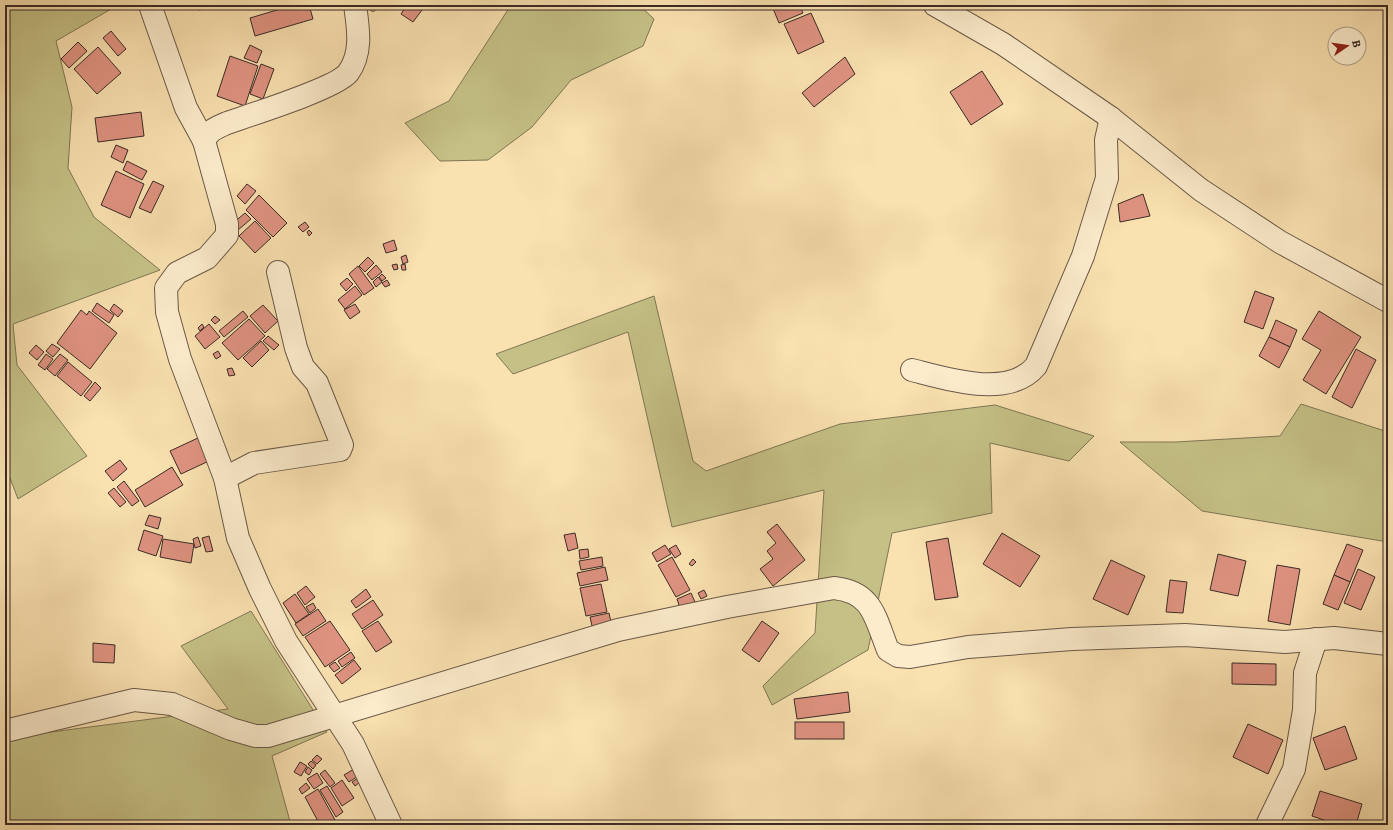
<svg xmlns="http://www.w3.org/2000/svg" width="1393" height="830" font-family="Vollkorn,serif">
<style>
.green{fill:#c5c186;stroke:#807656}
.building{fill:#df9381;stroke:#3a2b26}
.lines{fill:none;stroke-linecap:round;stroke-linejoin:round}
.minor-casing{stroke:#6a5848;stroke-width:24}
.minor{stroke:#fceccc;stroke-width:22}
</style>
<rect width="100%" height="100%" fill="#fae1b0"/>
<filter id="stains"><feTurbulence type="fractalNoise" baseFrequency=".005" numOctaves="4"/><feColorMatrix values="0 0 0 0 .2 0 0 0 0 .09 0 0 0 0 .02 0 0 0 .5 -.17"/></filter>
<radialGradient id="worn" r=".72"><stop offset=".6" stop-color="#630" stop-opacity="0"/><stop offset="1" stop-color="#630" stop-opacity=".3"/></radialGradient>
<g class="green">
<path d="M5 5H118L56 41 72 107 68 168 94 217 160 270 13 324 17 365 87 456 18 499 5 465Z"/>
<path d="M363 5H382L373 12Z"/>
<path d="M511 5H639L654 19 643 46 571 80 532 127 488 160 440 161 405 123 449 101Z"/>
<path d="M654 296 693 461 706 471 840 424 995 405 1094 436 1069 461 990 443 992 513 892 533 868 650 772 705 763 686 815 633 824 490 672 527 628 332 513 374 496 354Z"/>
<path d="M1301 404 1388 432V542L1202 511 1120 442H1176L1280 436Z"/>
<path d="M251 611 327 732 272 756 291 825H5V738L228 709 181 646Z"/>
</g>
<g class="building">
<path d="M197 5H221L199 10Z"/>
<path d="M294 5H309L313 19 255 36 250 18Z"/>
<path d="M407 5H415L422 10 413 22 401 14Z"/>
<path d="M774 5H799L803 13 779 23 772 6Z"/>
<path d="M811 13 824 42 798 54 784 24Z"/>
<path d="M111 31 126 49 118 56 103 38Z"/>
<path d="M78 42 87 51 69 68 61 59Z"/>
<path d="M250 45 262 51 257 63 244 58Z"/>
<path d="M98 47 121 73 97 94 74 69Z"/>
<path d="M230 56 258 66 245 106 217 96Z"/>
<path d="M845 57 855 74 814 107 802 93Z"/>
<path d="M261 64 274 69 263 99 250 94Z"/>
<path d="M982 71 1003 104 971 125 950 92Z"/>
<path d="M141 112 144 136 98 142 95 118Z"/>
<path d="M116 145 128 150 123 163 111 157Z"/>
<path d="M127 161 147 171 142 180 123 170Z"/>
<path d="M116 171 144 184 130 218 101 205Z"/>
<path d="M153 181 164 186 151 213 139 208Z"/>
<path d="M247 184 256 191 245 204 237 196Z"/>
<path d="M1143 194 1150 216 1120 222 1118 204Z"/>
<path d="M259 195 287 223 273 237 246 210Z"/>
<path d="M245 213 251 219 238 230 233 223Z"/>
<path d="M255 221 271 238 255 253 239 236Z"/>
<path d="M305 222 309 227 303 232 298 227Z"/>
<path d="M309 230 312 233 309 236 307 232Z"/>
<path d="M394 240 397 250 386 253 383 244Z"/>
<path d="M406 255 408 262 403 264 401 257Z"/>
<path d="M368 257 374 263 365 272 359 266Z"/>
<path d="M397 264 398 269 394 270 392 265Z"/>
<path d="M405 264 406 270H402L401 265Z"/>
<path d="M376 265 382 272 372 280 367 274Z"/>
<path d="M358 266 374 288 364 295 349 274Z"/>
<path d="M382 274 386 278 382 281 379 277Z"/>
<path d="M378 277 382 282 376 287 373 282Z"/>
<path d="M347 278 353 284 346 291 340 284Z"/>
<path d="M387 280 390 285 385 287 382 283Z"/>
<path d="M355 286 362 295 345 309 338 300Z"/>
<path d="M1255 291 1274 298 1263 329 1244 322Z"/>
<path d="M97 303 114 315 109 323 92 311Z"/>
<path d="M114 304 123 311 118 317 110 310Z"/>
<path d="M355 304 360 312 350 319 344 310Z"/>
<path d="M263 305 278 321 265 333 250 316Z"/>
<path d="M81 310 87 315 89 311 117 333 90 369 57 343Z"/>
<path d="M243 311 248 317 224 337 219 331Z"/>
<path d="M1319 311 1361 337 1326 394 1303 380 1321 350 1302 339Z"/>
<path d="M215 316 220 320 215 324 211 320Z"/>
<path d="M249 319 265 336 238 360 222 343Z"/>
<path d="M1276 320 1297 330 1290 347 1269 337Z"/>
<path d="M202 324 204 327 200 331 198 328Z"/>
<path d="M209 324 220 337 205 349 195 336Z"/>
<path d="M268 336 279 345 274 350 263 341Z"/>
<path d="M1269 337 1290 347 1279 368 1259 356Z"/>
<path d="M261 341 269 350 252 367 243 358Z"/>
<path d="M52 344 60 349 53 357 46 351Z"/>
<path d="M36 345 44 352 37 360 29 353Z"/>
<path d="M1356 349 1376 360 1352 408 1332 397Z"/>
<path d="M218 351 221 356 216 359 213 354Z"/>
<path d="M46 354 53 359 45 370 38 365Z"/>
<path d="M60 354 68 360 55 376 47 369Z"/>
<path d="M68 362 92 382 81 396 57 376Z"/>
<path d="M232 368 235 375 229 376 227 369Z"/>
<path d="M95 382 101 388 90 401 84 396Z"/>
<path d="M200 437 211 460 181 474 170 451Z"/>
<path d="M120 460 127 469 113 481 105 471Z"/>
<path d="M172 467 183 485 145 507 135 490Z"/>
<path d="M124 481 139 501 132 506 117 487Z"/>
<path d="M114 488 126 502 120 507 108 493Z"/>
<path d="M149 515 161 518 158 529 145 525Z"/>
<path d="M777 524 805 560 773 586 760 569 773 559 767 551 776 543 767 532Z"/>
<path d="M144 530 163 536 156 556 138 550Z"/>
<path d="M575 533 578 548 568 551 564 535Z"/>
<path d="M1002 533 1040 556 1020 587 983 564Z"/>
<path d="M209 536 213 551 206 552 202 538Z"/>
<path d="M198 537 201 546 195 548 193 539Z"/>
<path d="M948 538 958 597 935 600 926 542Z"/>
<path d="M163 539 194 544 191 563 160 557Z"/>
<path d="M1347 544 1363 550 1350 582 1334 575Z"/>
<path d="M665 545 671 554 657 562 652 553Z"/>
<path d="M676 545 681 554 675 558 669 549Z"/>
<path d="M588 549 589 557 580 559 579 550Z"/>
<path d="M1218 554 1246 561 1238 596 1210 590Z"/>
<path d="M602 557 603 566 581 570 579 561Z"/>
<path d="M672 557 690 590 676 597 658 565Z"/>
<path d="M693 559 696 562 692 566 689 564Z"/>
<path d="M1111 560 1145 576 1128 615 1093 599Z"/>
<path d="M1277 565 1300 569 1290 625 1268 621Z"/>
<path d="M605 567 608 580 580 586 577 573Z"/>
<path d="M1358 569 1375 577 1361 610 1344 603Z"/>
<path d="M1334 575 1350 582 1338 610 1323 604Z"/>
<path d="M1170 580 1187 582 1183 613 1166 612Z"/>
<path d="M601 584 607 612 586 616 580 588Z"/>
<path d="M306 586 315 597 305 605 297 593Z"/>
<path d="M366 589 371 597 356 608 351 601Z"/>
<path d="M704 590 707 596 701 599 698 593Z"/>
<path d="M691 593 695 602 680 608 677 599Z"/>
<path d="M295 594 309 614 296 623 283 603Z"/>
<path d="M373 600 383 615 362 629 352 614Z"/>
<path d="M313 603 316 608 310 613 306 607Z"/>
<path d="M318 609 326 621 303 636 295 624Z"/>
<path d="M609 613 611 622 592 626 590 617Z"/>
<path d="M330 621 350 650 325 667 305 637Z"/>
<path d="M378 621 392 642 376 652 362 631Z"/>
<path d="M762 621 779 633 759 662 742 650Z"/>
<path d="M93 643 115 645 114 663 93 662Z"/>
<path d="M351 652 355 658 342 667 338 661Z"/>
<path d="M354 660 361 669 342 684 335 675Z"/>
<path d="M335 662 340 668 334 672 329 666Z"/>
<path d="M1232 663 1276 664V685L1232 684Z"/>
<path d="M848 692 850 712 797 719 794 699Z"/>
<rect x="795" y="722" width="49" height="17"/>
<path d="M1248 724 1283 740 1268 774 1233 757Z"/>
<path d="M1345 726 1357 759 1325 770 1313 738Z"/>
<path d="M317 755 322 759 317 764 312 760Z"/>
<path d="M311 761 316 765 313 769 308 764Z"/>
<path d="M300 762 307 766 301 776 294 772Z"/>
<path d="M308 767 312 770 309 775 305 772Z"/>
<path d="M354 769 358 776 349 782 344 775Z"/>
<path d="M325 770 335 783 330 787 320 774Z"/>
<path d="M317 773 323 783 314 789 307 779Z"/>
<path d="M358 778 361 781 355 786 352 782Z"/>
<path d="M342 780 354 798 342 806 331 788Z"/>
<path d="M306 783 310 788 302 794 299 789Z"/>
<path d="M327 786 343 812 336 817 320 790Z"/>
<path d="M318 789 335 820 326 825H320L305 797Z"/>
<path d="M1320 791 1362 804 1356 825H1339L1312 816Z"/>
</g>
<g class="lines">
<defs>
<g id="minor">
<path d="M150 5 186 108 204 141"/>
<path d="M355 5C358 27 363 53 348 73 336 88 250 115 227 123 216 128 209 130 204 141L227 224V235L207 258 177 273 166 288 167 312 180 359 225 478 238 538 260 589 286 641 353 744 391 825"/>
<path d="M935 5 1003 44 1111 118 1201 190 1280 242 1388 301"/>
<path d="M912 370C947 379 1009 399 1036 366L1083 256 1107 178 1106 140 1111 118"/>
<path d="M225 478 254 463 340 450 342 445 317 383 303 367 296 348 278 272"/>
<path d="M5 731 134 700 172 704 231 729 255 736H268L618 630 727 607 834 588C873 592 875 618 888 650L898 656 910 657 968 647 1072 639 1185 635 1285 642 1334 638 1388 644"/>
<path d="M1267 825 1294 769 1304 710 1305 673 1316 639"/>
</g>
</defs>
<use href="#minor" class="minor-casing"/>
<use href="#minor" class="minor"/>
</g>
<rect width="1393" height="830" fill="none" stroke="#fae1b0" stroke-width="20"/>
<rect x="6" y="6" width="1381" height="818" fill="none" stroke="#3a2b26" stroke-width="2"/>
<rect x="10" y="10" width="1373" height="810" fill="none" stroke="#3a2b26"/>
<g transform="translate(1347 46) rotate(77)"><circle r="19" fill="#fceccc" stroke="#ae9f8a"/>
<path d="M0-3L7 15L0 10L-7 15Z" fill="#8f2418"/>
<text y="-6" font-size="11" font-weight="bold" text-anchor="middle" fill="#3a2b26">B</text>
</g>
<rect width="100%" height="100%" filter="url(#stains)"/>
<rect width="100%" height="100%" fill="url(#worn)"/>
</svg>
